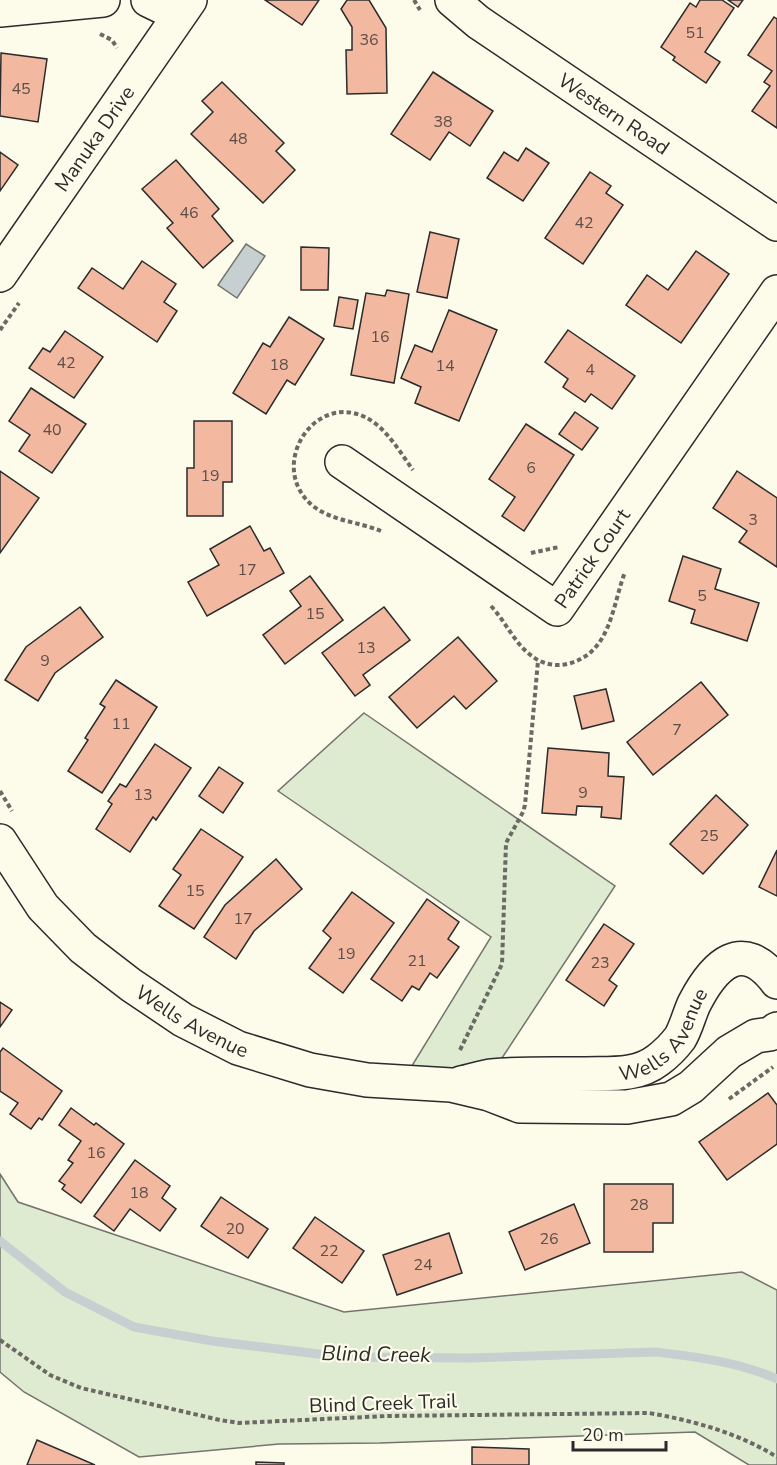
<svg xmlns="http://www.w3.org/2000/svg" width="777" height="1465" font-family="'Nunito Sans',sans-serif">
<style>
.green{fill:#deebd1;stroke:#74746e;stroke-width:1.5}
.water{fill:#c7d0d0;stroke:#74746e;stroke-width:1.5}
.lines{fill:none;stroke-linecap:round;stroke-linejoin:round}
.stream{stroke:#c7d0d0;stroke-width:9}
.building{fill:#f2b8a0;stroke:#2b2b2b;stroke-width:1.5}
.minor-casing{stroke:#2b2b2b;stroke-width:36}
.path{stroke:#6a6964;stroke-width:4;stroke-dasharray:4.5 3;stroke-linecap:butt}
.minor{stroke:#fdfbea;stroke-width:33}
.labels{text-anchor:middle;stroke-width:4.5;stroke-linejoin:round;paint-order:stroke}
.number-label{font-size:16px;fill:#5d4e48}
.street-label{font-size:20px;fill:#2b2b2b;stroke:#fdfbea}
.water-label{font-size:21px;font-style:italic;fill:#2b2b2b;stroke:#fdfbea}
</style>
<rect width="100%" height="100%" fill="#fdfbea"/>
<g class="green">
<path d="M364 713 615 886 500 1061 402 1082 491 937 278 791Z"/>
<path d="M0 1174 18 1202 344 1312 742 1272 777 1290V1465H749L695 1432 380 1443 279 1444 139 1457 24 1392 0 1372Z"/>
</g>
<path class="water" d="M246 244 265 256 237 298 218 285Z"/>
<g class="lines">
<path class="stream" d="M0 1241 65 1292 134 1327 212 1341 343 1357 470 1358 656 1352C697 1357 739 1362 777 1379"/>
</g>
<g class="building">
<path d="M265 0H319L302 25Z"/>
<path d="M347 0H369L386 28 387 93 347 94 346 50H352V27L341 9Z"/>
<path d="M700 0H722L734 8 705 52 720 62 706 83 673 60 675 57 661 47 690 3 696 7Z"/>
<path d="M728 0H743L738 7Z"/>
<path d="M774 17 777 19V128L752 111 770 86 764 82 772 71 748 55Z"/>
<path d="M1 53 47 59 38 122 0 116Z"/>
<path d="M433 72 493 111 470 146 449 132 430 160 391 134Z"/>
<path d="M222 82 284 143 276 151 295 170 263 203 191 134 213 112 202 101Z"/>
<path d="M526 148 549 163 523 201 487 178 504 152 518 161Z"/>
<path d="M0 152 18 165 0 191Z"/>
<path d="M176 160 219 209 212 216 233 241 203 268 167 228 173 223 142 189Z"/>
<path d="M590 172 611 186 606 193 623 205 583 264 545 238Z"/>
<path d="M430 232 459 239 447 298 417 292Z"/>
<path d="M301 247 329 248 328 290H301Z"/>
<path d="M696 251 729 274 681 343 626 305 647 275 668 290Z"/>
<path d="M142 261 176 284 164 302 177 311 157 342 78 288 92 268 123 289Z"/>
<path d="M387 290 409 294 394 383 351 375 366 293 385 296Z"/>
<path d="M339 297 358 300 353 329 334 326Z"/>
<path d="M449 310 497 330 459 421 415 403 421 387 401 378 415 345 432 352Z"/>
<path d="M289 317 324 339 295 385 287 380 266 414 233 393 263 343 270 347Z"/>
<path d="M568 330 635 376 612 409 591 394 585 402 563 387 568 379 545 362Z"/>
<path d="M65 331 103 357 74 398 29 368 43 348 50 352Z"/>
<path d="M31 388 86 424 52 473 19 451 30 435 9 421Z"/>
<path d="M575 412 598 428 582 450 559 434Z"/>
<path d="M194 421H232V482H223V516H187V468H194Z"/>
<path d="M526 424 574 455 524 531 502 516 515 497 489 479Z"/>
<path d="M0 471 39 498 0 553Z"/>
<path d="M737 471 777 498V567L739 542 747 531 713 508Z"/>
<path d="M250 526 264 551 270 548 284 573 207 616 188 582 219 565 210 549Z"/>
<path d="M683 556 721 569 715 589 759 603 747 641 691 623 695 610 669 601Z"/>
<path d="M310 576 343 620 285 664 263 635 301 606 290 591Z"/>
<path d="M80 607 103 637 55 673 38 701 5 680 26 647Z"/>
<path d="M384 607 410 640 363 675 370 685 355 696 322 653Z"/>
<path d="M458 637 497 681 466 709 454 696 417 728 389 697Z"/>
<path d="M116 680 157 707 102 793 68 771 88 740 85 738 105 707 100 704Z"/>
<path d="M701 682 728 715 653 775 627 742Z"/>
<path d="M606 689 614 721 582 729 574 696Z"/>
<path d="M155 744 191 768 156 820 153 817 130 852 96 829 112 804 108 801 120 784 126 787Z"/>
<path d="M548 748 609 753 608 776 624 777 621 819 601 817 602 807 577 806 576 815 542 813Z"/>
<path d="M219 767 243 783 223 813 199 796Z"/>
<path d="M716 795 748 825 703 874 670 844Z"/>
<path d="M201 829 243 857 194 929 159 906 181 875 173 869Z"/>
<path d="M777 850V896L759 887Z"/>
<path d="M276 859 302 889 254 931 236 959 204 937 225 905Z"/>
<path d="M352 892 394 923 343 993 309 968 331 938 323 931Z"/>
<path d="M427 899 459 922 448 939 459 947 437 978 430 973 419 990 412 986 402 1001 371 979Z"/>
<path d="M604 924 634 944 609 980 617 986 604 1006 566 980Z"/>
<path d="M0 1002 12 1010 0 1027Z"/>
<path d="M3 1048 62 1091 42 1120 39 1118 31 1129 10 1114 18 1103 0 1091V1052Z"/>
<path d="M768 1093 777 1105V1144L727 1180 699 1142Z"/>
<path d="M71 1108 94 1125 96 1123 124 1144 81 1203 62 1189 65 1185 59 1181 73 1163 68 1160 81 1141 59 1125Z"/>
<path d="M135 1160 170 1186 162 1198 176 1209 160 1231 130 1209 114 1231 94 1216Z"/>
<path d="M604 1184H673V1223H653V1252H604Z"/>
<path d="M221 1197 268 1229 248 1258 201 1226Z"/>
<path d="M574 1204 590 1243 525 1270 509 1232Z"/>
<path d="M315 1217 364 1251 342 1283 293 1248Z"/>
<path d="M449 1233 462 1273 397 1295 383 1255Z"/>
<path d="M37 1440 95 1465H27Z"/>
<path d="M472 1447 529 1449V1465H472Z"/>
<path d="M256 1462 284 1463V1465H256Z"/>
</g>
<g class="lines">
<defs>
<g id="minor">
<path d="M148 0 179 15"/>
<path id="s1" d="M452 0 478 22 777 224"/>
<path d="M0 10 103 0"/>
<path id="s2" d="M0 275 190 0"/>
<path id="s3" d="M342 462 557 609 777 292"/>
<path id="s4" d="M0 841 43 907 83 948 131 985 183 1020 238 1048 310 1070 367 1080 451 1085 489 1094 520 1106 627 1107 671 1099 691 1087 729 1052 756 1036 770 1034 777 1029"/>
<path id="s5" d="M461 1083C472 1081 482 1077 492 1076 522 1073 553 1074 583 1074 609 1073 636 1077 658 1060 666 1054 674 1046 680 1038 686 1028 689 1015 694 1004 714 965 742 936 777 982"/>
</g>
</defs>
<use href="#minor" class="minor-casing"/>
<g class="path">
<path d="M414 0 420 10"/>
<path d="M100 34 112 40 117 48"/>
<path d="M0 330 19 303"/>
<path d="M381 531C359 522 332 521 313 506 263 465 320 381 376 424 391 436 402 455 413 470"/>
<path d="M531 553 559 547"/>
<path d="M491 606C505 621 513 640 528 653 539 663 553 667 567 664 611 654 612 606 625 572"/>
<path d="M0 791 12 811"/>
<path d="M460 1050 502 964 506 843 523 812 525 805 538 661"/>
<path d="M729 1099 773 1067"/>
<path d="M0 1340 50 1375 81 1388 220 1420 239 1423 387 1416 649 1413C695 1421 738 1433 777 1457"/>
</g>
<use href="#minor" class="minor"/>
</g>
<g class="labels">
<g class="number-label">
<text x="695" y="38">51</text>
<text x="369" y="45">36</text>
<text x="21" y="94">45</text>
<text x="443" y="127">38</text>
<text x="238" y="144">48</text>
<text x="189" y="218">46</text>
<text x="584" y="228">42</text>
<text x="380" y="342">16</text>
<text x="66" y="368">42</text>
<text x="279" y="370">18</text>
<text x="445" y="371">14</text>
<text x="590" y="375">4</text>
<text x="52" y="435">40</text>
<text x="531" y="473">6</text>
<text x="210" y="481">19</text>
<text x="753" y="525">3</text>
<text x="247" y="575">17</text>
<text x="702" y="601">5</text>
<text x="315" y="619">15</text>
<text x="366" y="653">13</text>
<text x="45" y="666">9</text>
<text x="121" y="729">11</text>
<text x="677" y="735">7</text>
<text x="583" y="798">9</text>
<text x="143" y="800">13</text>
<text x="709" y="841">25</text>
<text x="195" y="896">15</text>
<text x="243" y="924">17</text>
<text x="346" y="959">19</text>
<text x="417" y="966">21</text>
<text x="600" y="968">23</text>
<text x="96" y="1158">16</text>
<text x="139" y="1198">18</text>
<text x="639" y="1210">28</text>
<text x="235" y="1234">20</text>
<text x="549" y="1244">26</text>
<text x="329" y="1256">22</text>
<text x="423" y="1270">24</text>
</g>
<g class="street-label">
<text dy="7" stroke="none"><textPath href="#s1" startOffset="198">Western Road</textPath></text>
<text dy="7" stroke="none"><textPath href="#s2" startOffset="166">Manuka Drive</textPath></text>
<text dy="7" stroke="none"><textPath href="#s3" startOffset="322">Patrick Court</textPath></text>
<text dy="7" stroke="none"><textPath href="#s4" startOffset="268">Wells Avenue</textPath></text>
<text dy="7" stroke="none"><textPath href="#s5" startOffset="222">Wells Avenue</textPath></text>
<text transform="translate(383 1403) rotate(-2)" y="7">Blind Creek Trail</text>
</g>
<g class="water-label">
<text transform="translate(376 1354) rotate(1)" y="7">Blind Creek</text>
</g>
</g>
<path d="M573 1441v9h93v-9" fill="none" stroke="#2b2b2b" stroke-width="3"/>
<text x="582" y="1441" font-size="18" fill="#2b2b2b" stroke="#fdfbea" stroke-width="4.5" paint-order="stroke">20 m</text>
</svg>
